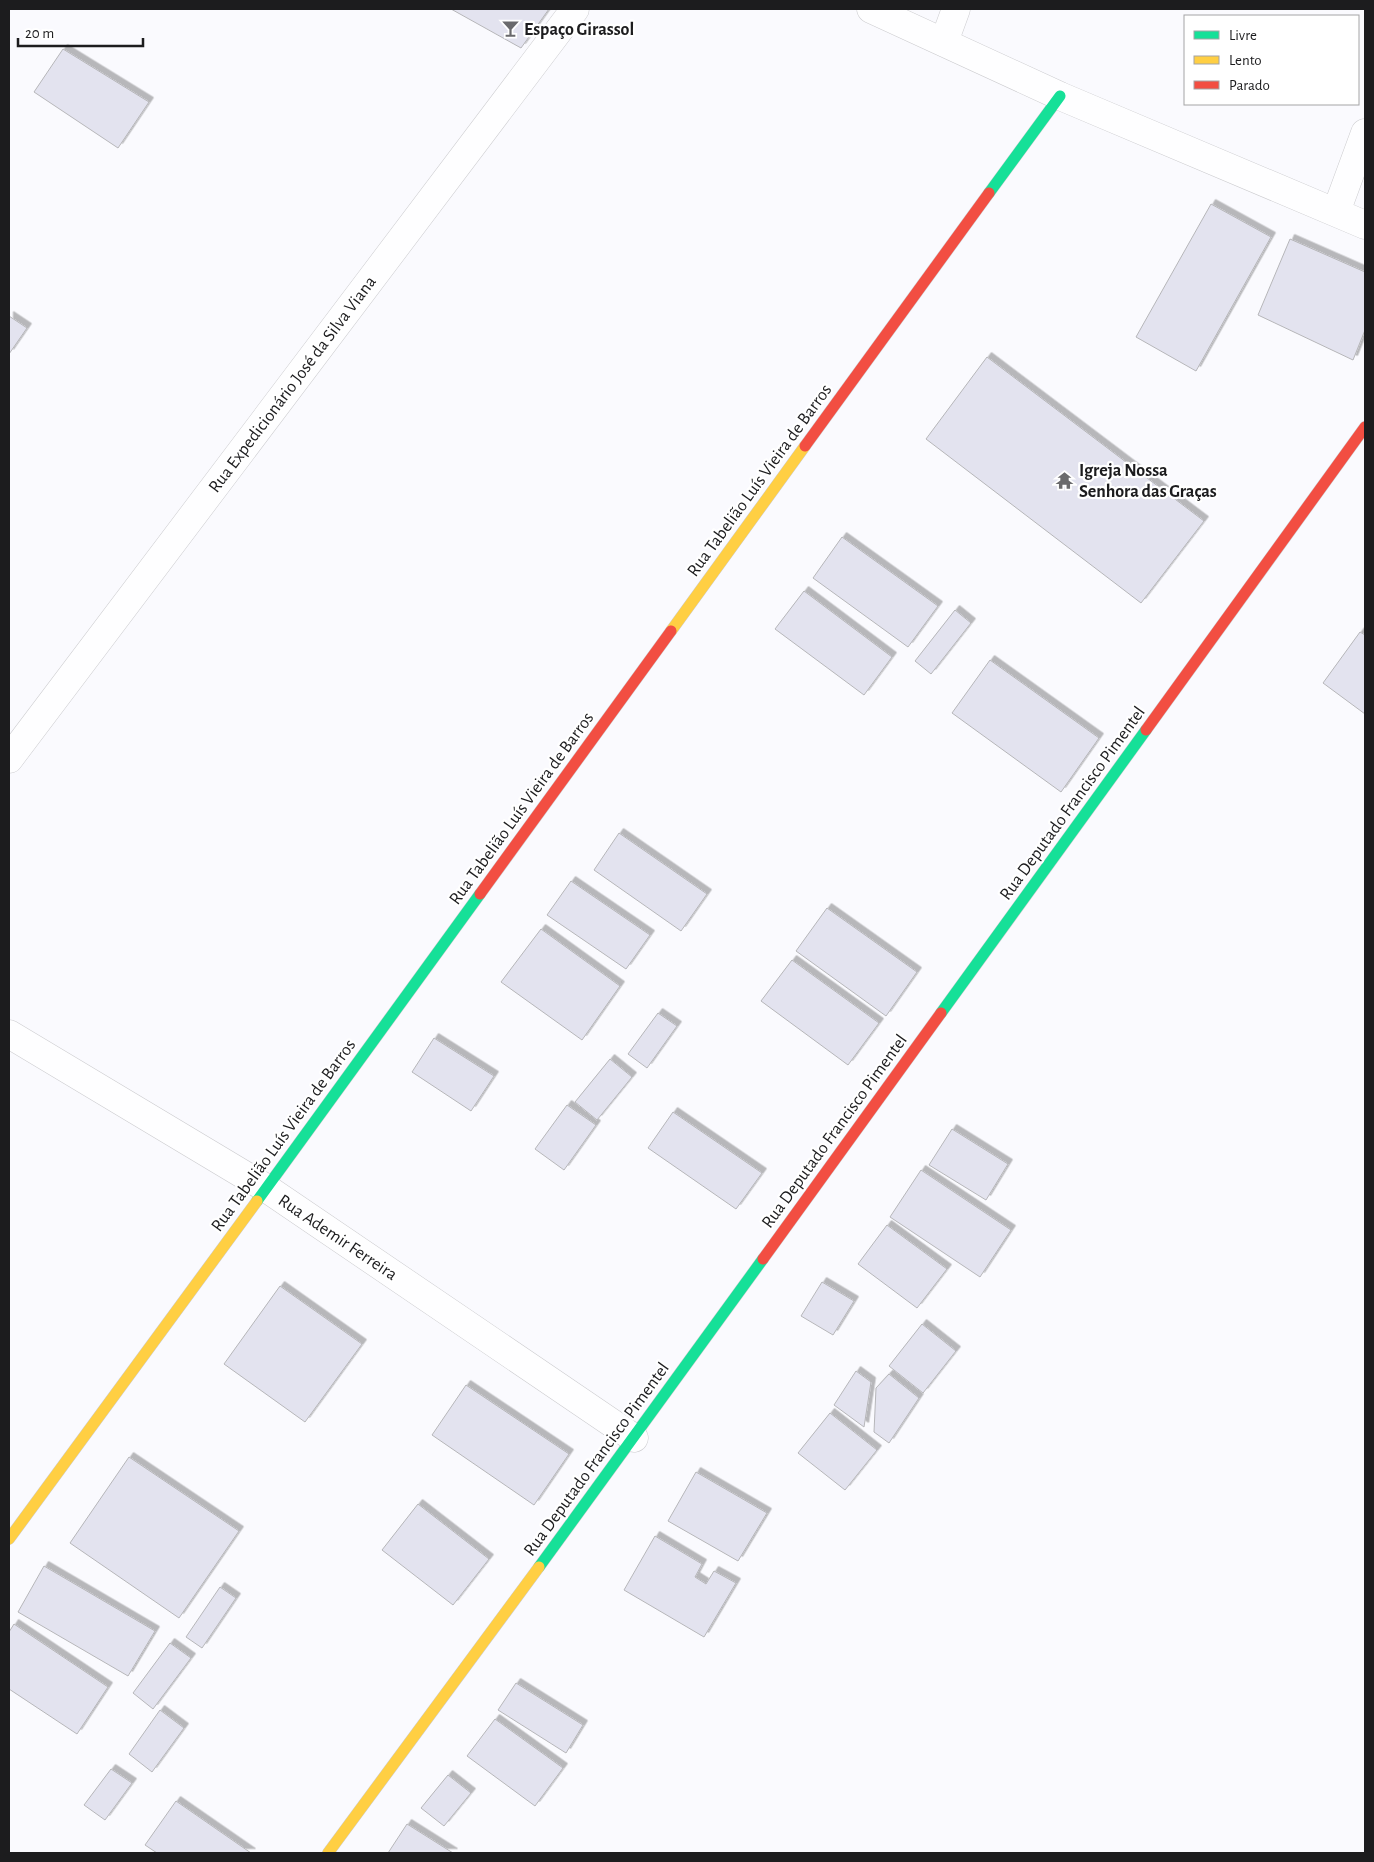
<svg xmlns="http://www.w3.org/2000/svg" width="1374" height="1862" font-family="'Alegreya Sans',sans-serif">
<style>
.building{fill:#e3e3ef;stroke:#b6b6b9;filter:url(#shadow)}
.lines{fill:none;stroke-linecap:round;stroke-linejoin:round}
.street-casing{stroke:#cdcdd0;stroke-width:29}
.fast-casing{stroke:#cdcdd0;stroke-width:12}
.slow-casing{stroke:#cdcdd0;stroke-width:12}
.jam-casing{stroke:#cdcdd0;stroke-width:12}
.street{stroke:#fefeff;stroke-width:28}
.fast{stroke:#16e098;stroke-width:11}
.slow{stroke:#ffcf43;stroke-width:11}
.jam{stroke:#f24e42;stroke-width:11}
.labels{text-anchor:middle;stroke-width:4.5;stroke-linejoin:round;paint-order:stroke}
.poi-label{font-size:18px;font-weight:bold;fill:#1c1c1e;stroke:#fff;text-anchor:start}
.street-label{font-size:18px;fill:#1c1c1e;stroke:#fff}
</style>
<defs>
<filter id="shadow"><feDropShadow dx="4.5" dy="-4.5" stdDeviation="0" flood-color="#0004"/></filter>
</defs>
<rect width="100%" height="100%" fill="#fafafe"/>
<g class="building">
<path d="M451 9H549L521 48Z"/>
<path d="M63 49 149 102 118 148 34 92Z"/>
<path d="M1211 204 1271 237 1196 371 1136 337Z"/>
<path d="M1290 239 1365 272V330L1353 360 1258 315Z"/>
<path d="M9 316 27 328 9 354Z"/>
<path d="M987 357 1204 521 1141 603 926 439Z"/>
<path d="M842 537 938 606 908 647 813 578Z"/>
<path d="M804 591 892 657 864 695 775 629Z"/>
<path d="M955 610 971 623 931 674 915 661Z"/>
<path d="M1360 632 1365 635V714L1323 683Z"/>
<path d="M990 660 1099 738 1061 792 952 713Z"/>
<path d="M619 833 707 894 681 931 594 870Z"/>
<path d="M571 881 650 935 626 969 547 915Z"/>
<path d="M827 908 917 972 886 1016 796 951Z"/>
<path d="M541 929 620 986 582 1040 501 982Z"/>
<path d="M792 960 879 1023 848 1065 761 1001Z"/>
<path d="M658 1013 677 1026 647 1068 628 1054Z"/>
<path d="M434 1038 494 1076 471 1111 412 1072Z"/>
<path d="M610 1059 632 1077 597 1120 575 1102Z"/>
<path d="M567 1105 596 1125 564 1170 535 1149Z"/>
<path d="M673 1112 762 1173 736 1209 648 1148Z"/>
<path d="M952 1129 1008 1164 986 1200 929 1165Z"/>
<path d="M921 1170 1011 1230 980 1277 890 1217Z"/>
<path d="M887 1225 947 1269 917 1308 858 1264Z"/>
<path d="M822 1282 854 1301 833 1335 801 1316Z"/>
<path d="M280 1286 362 1344 305 1422 224 1364Z"/>
<path d="M922 1324 956 1351 923 1393 889 1366Z"/>
<path d="M856 1371 871 1382 864 1427 834 1405Z"/>
<path d="M889 1374 919 1398 889 1443 874 1432 876 1388Z"/>
<path d="M466 1385 569 1454 534 1505 432 1435Z"/>
<path d="M830 1413 877 1450 845 1490 798 1453Z"/>
<path d="M129 1457 239 1531 179 1618 70 1543Z"/>
<path d="M696 1472 767 1513 738 1561 668 1521Z"/>
<path d="M418 1504 489 1559 453 1605 382 1550Z"/>
<path d="M655 1536 702 1564 695 1577 706 1584 714 1571 736 1583 704 1637 624 1590Z"/>
<path d="M44 1566 155 1631 128 1676 18 1612Z"/>
<path d="M220 1587 236 1598 202 1648 186 1637Z"/>
<path d="M14 1624 108 1687 77 1734 9 1689V1632Z"/>
<path d="M170 1643 191 1658 153 1709 133 1693Z"/>
<path d="M516 1683 583 1725 566 1753 498 1710Z"/>
<path d="M160 1710 184 1728 152 1772 129 1754Z"/>
<path d="M495 1719 563 1768 535 1806 467 1756Z"/>
<path d="M111 1769 132 1783 105 1820 84 1805Z"/>
<path d="M448 1775 471 1793 444 1826 421 1808Z"/>
<path d="M176 1801 251 1853H157L145 1845Z"/>
<path d="M407 1824 453 1853H388Z"/>
</g>
<g class="lines">
<defs>
<g id="street">
<path d="M871 9 1060 96 1365 225"/>
<path d="M944 42 956 9"/>
<path d="M1336 212 1365 133"/>
<path d="M9 759 575 9"/>
<path d="M9 1034 266 1188 634 1438"/>
</g>
<g id="fast">
<path d="M989 193 1060 96"/>
<path d="M941 1013 1146 730"/>
<path d="M257 1201 480 894"/>
<path d="M539 1567 763 1259"/>
</g>
<g id="slow">
<path d="M671 631 805 446"/>
<path d="M9 1539 257 1201"/>
<path d="M328 1853 539 1567"/>
</g>
<g id="jam">
<path d="M805 446 989 193"/>
<path d="M1146 730 1365 427"/>
<path d="M480 894 671 631"/>
<path d="M763 1259 941 1013"/>
</g>
</defs>
<use href="#street" class="street-casing"/>
<use href="#fast" class="fast-casing"/>
<use href="#slow" class="slow-casing"/>
<use href="#jam" class="jam-casing"/>
<use href="#street" class="street"/>
<use href="#fast" class="fast"/>
<use href="#slow" class="slow"/>
<use href="#jam" class="jam"/>
</g>
<defs>
<symbol id="bar-bare" viewBox="-9 -9 18 18"><path d="M-6-5H6L.8 .8V4.5H3.5V6h-7V4.5H-.8V.8Z" fill="#6a6a6c" stroke="#fff" stroke-width="2.5" paint-order="stroke"/></symbol>
<symbol id="temple-bare" viewBox="-9 -9 18 18"><path d="M0-6L5-2H3V0L6.5 2.5H4V6H1.5V3h-3V6H-4V2.5H-6.5L-3 0V-2H-5Z" fill="#6a6a6c" stroke="#fff" stroke-width="2.5" paint-order="stroke"/></symbol>
</defs>
<g fill-rule="evenodd">
<use href="#bar-bare" x="498" y="16" width="25" height="25"/>
<use href="#temple-bare" x="1052" y="468" width="25" height="25"/>
</g>
<g class="labels">
<g class="poi-label">
<text x="524" y="35">Espaço Girassol</text>
<text x="1079" y="476">Igreja Nossa<tspan x="1079" dy="21">Senhora das Graças</tspan></text>
</g>
<g class="street-label">
<text transform="translate(292 384) rotate(-53)" y="6">Rua Expedicionário José da Silva Viana</text>
<text transform="translate(759 480) rotate(-54)" y="6">Rua Tabelião Luís Vieira de Barros</text>
<text transform="translate(1072 803) rotate(-54)" y="6">Rua Deputado Francisco Pimentel</text>
<text transform="translate(521 808) rotate(-54)" y="6">Rua Tabelião Luís Vieira de Barros</text>
<text transform="translate(834 1131) rotate(-54)" y="6">Rua Deputado Francisco Pimentel</text>
<text transform="translate(283 1135) rotate(-54)" y="6">Rua Tabelião Luís Vieira de Barros</text>
<text transform="translate(338 1237) rotate(34)" y="6">Rua Ademir Ferreira</text>
<text transform="translate(596 1459) rotate(-54)" y="6">Rua Deputado Francisco Pimentel</text>
</g>
</g>
<rect width="1374" height="1862" fill="none" stroke="#1c1c1e" stroke-width="20"/>
<rect x="1184" y="15" width="175" height="90" fill="#ffffff" stroke="#a4a4a5"/>
<rect x="1194" y="31" width="25" height="8" fill="#16e098" stroke="#a4a4a5"/>
<text x="1229" y="40" font-size="15" fill="#1c1c1e">Livre</text>
<rect x="1194" y="56" width="25" height="8" fill="#ffcf43" stroke="#a4a4a5"/>
<text x="1229" y="65" font-size="15" fill="#1c1c1e">Lento</text>
<rect x="1194" y="81" width="25" height="8" fill="#f24e42" stroke="#a4a4a5"/>
<text x="1229" y="90" font-size="15" fill="#1c1c1e">Parado</text>
<path d="M18 38v8h125v-8" fill="none" stroke="#1c1c1e" stroke-width="2.5"/>
<text x="25" y="38" font-size="15" fill="#1c1c1e" stroke="#ffffff" stroke-width="4" paint-order="stroke">20 m</text>
</svg>
